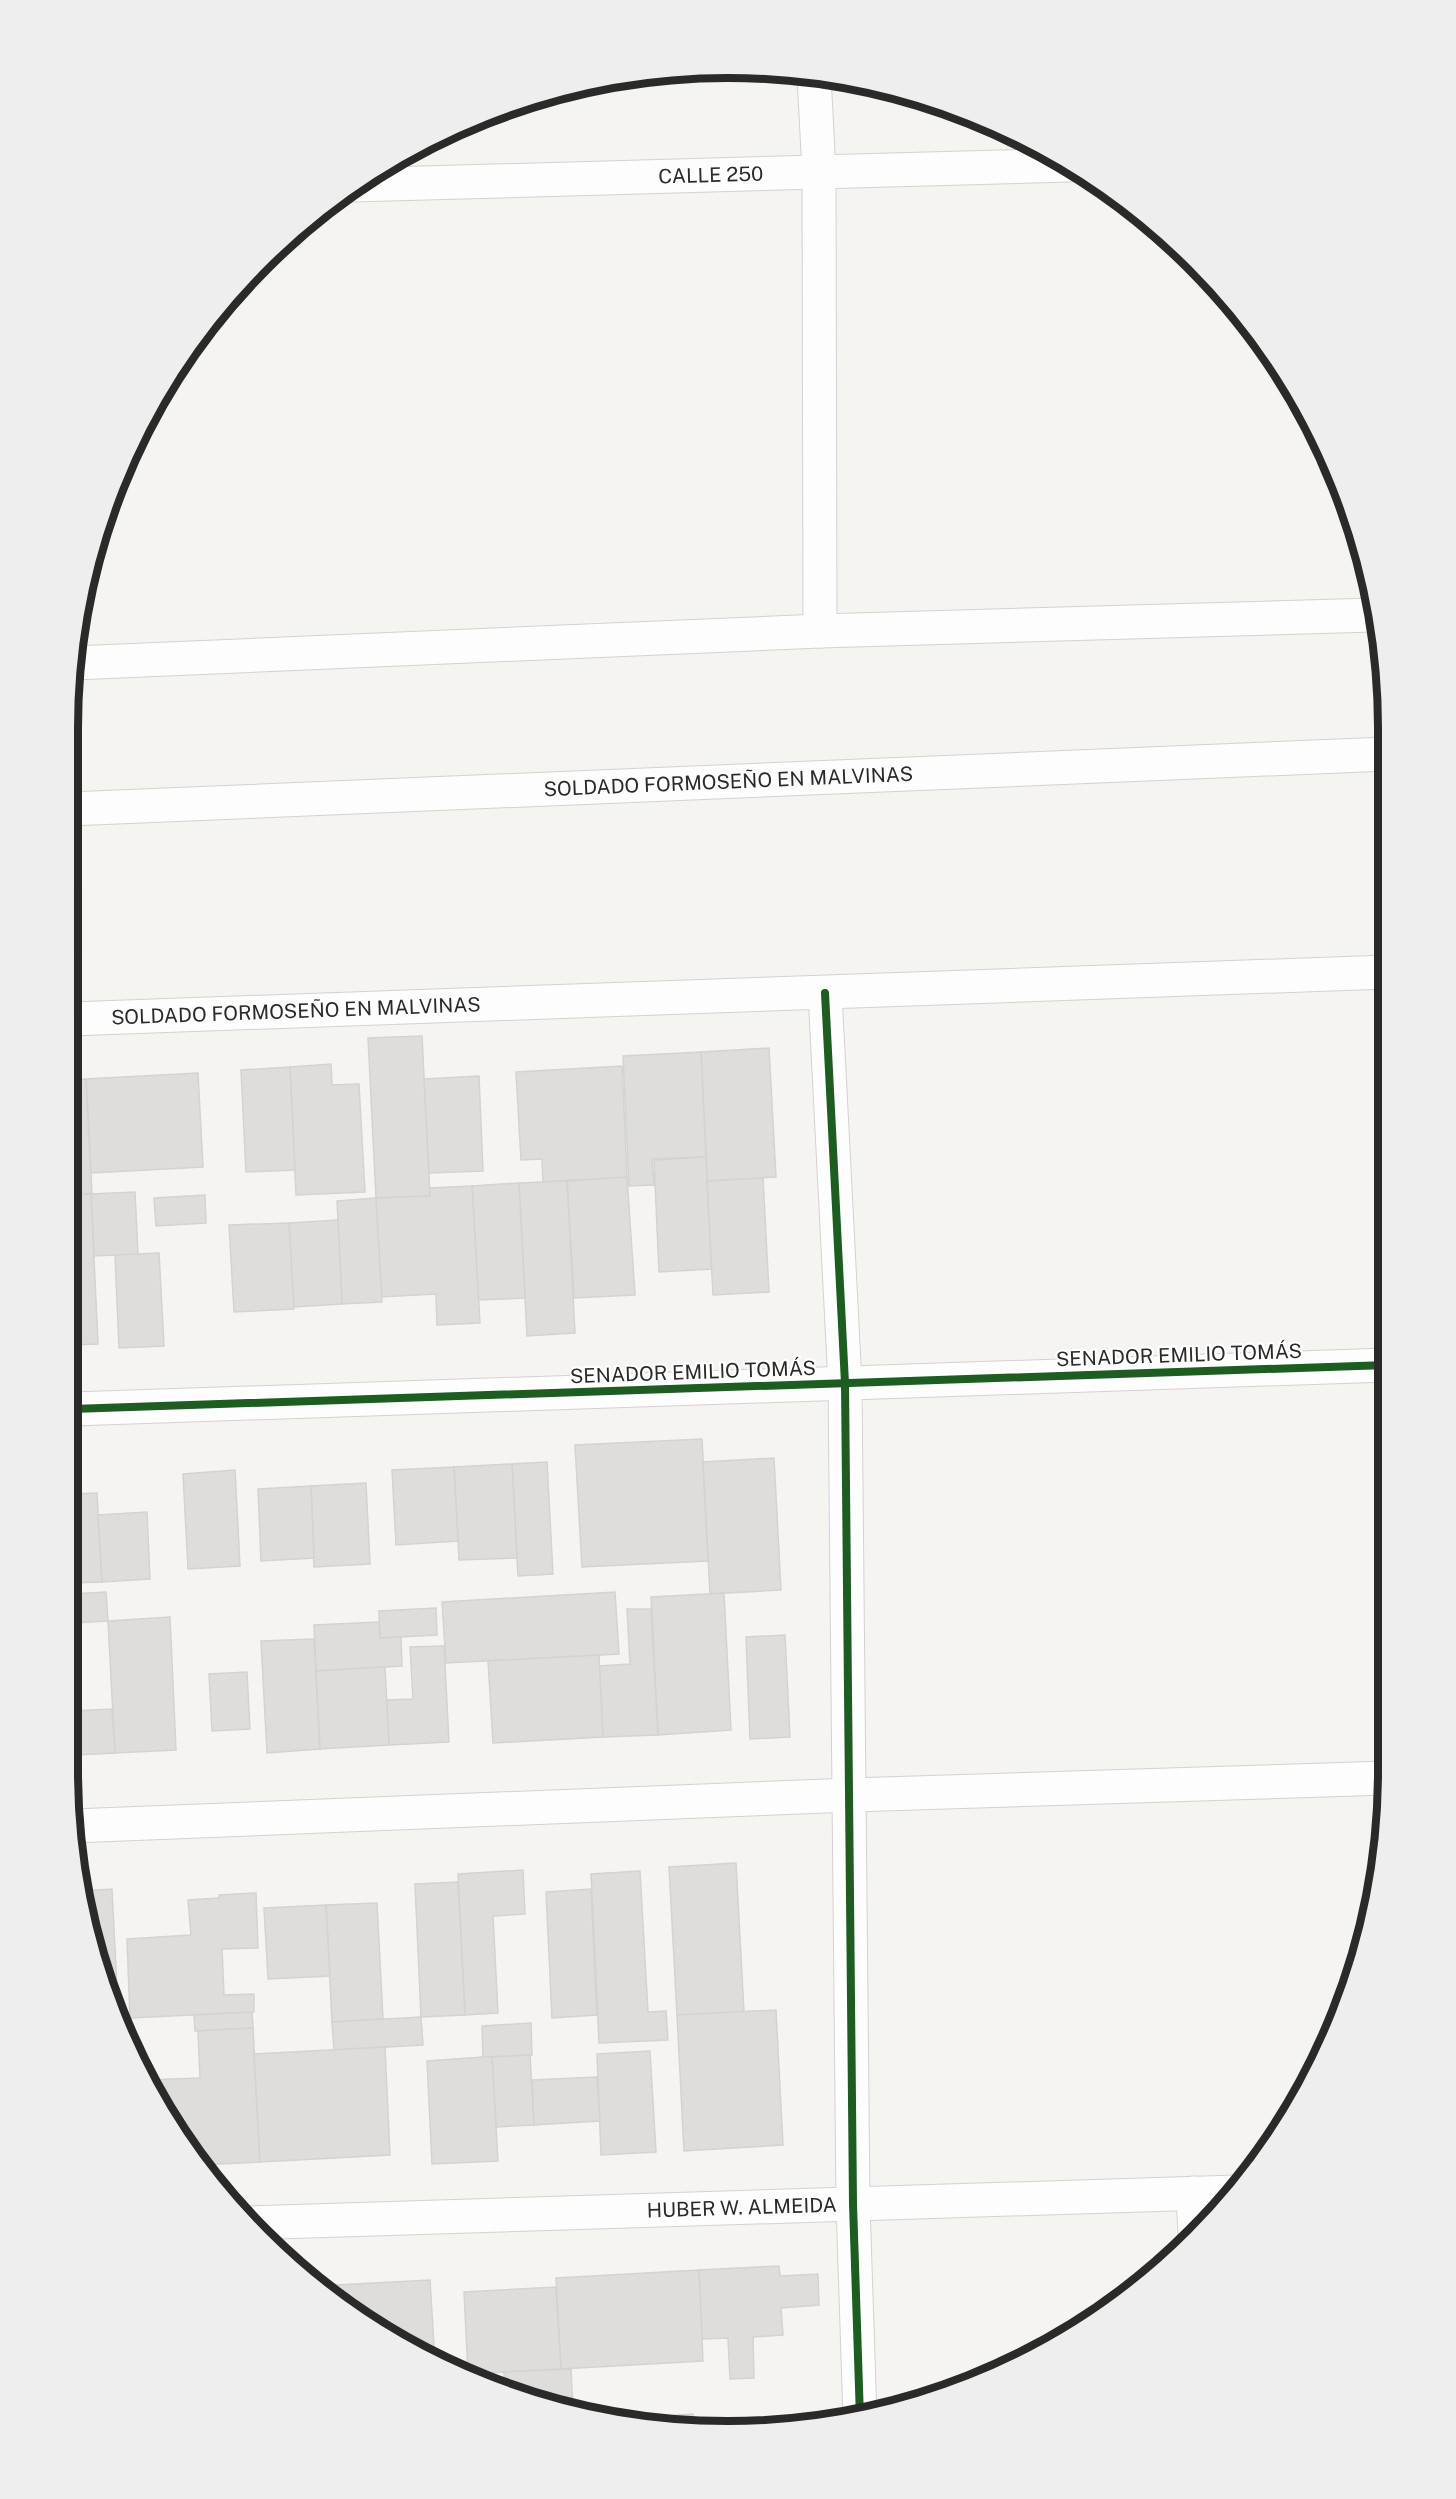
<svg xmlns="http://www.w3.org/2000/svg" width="1456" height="2499" font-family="'Public Sans',sans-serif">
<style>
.building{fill:#dedddb;stroke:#d3d3d1;stroke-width:1.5}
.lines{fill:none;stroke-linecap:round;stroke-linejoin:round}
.minor-casing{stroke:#d2d2d0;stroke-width:35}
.major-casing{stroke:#d2d2d0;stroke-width:35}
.minor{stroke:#fefdfd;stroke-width:33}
.major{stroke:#fefdfd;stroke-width:33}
.cycleway-casing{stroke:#fff;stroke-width:11}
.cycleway{stroke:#1b5e20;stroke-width:8}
.labels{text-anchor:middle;stroke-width:4.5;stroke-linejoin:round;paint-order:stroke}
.street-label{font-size:20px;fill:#2a2a28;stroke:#fff}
.rim{fill:none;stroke:#2a2a28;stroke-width:8}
</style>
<rect width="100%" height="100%" fill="#f5f4f1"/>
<g class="building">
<path d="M422 1036 430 1196 376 1198 368 1038Z"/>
<path d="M769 1048 776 1177 707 1181 701 1052Z"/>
<path d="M701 1052 706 1157 652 1159 654 1185 629 1186 623 1056Z"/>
<path d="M331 1064 332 1085 359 1084 365 1192 296 1195 290 1067Z"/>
<path d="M622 1066 627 1177 543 1182 542 1159 521 1160 516 1072Z"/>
<path d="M290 1067 295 1170 246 1172 241 1070Z"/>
<path d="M198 1073 203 1167 91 1173 86 1079Z"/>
<path d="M479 1076 483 1171 429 1173 424 1079Z"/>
<path d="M86 1079 92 1194 71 1195 70 1080Z"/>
<path d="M706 1157 712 1269 659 1272 654 1160Z"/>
<path d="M627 1177 635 1295 574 1298 567 1181Z"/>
<path d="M763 1178 769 1292 713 1295 707 1181Z"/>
<path d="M567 1181 575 1333 527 1336 519 1183Z"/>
<path d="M519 1183 525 1298 478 1300 472 1186Z"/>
<path d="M472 1186 480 1323 437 1325 436 1294 381 1297 376 1198 430 1196V1188Z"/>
<path d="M135 1192 138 1254 94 1256 91 1194Z"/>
<path d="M91 1194 98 1344 72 1345 71 1195Z"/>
<path d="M205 1195 206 1223 156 1226 154 1198Z"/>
<path d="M376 1198 382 1302 342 1304 337 1201Z"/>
<path d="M338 1220 342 1304 293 1307 289 1223Z"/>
<path d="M289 1223 294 1309 234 1312 229 1225Z"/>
<path d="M159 1253 164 1346 119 1348 115 1255Z"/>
<path d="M702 1439 708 1561 582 1567 575 1445Z"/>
<path d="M774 1458 781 1590 710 1594 703 1462Z"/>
<path d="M547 1462 553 1574 518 1576 512 1464Z"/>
<path d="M512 1464 517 1558 459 1560 454 1467Z"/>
<path d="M454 1467 458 1541 396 1545 392 1470Z"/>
<path d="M235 1470 240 1566 188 1569 183 1474Z"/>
<path d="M366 1483 370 1564 314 1567 311 1486Z"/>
<path d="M311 1486 314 1558 261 1561 258 1489Z"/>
<path d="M97 1493 102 1582 72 1583V1494Z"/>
<path d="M147 1512 150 1579 102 1582 98 1515Z"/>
<path d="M106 1592 108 1621 72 1623V1594Z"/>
<path d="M615 1592 619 1654 446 1663 442 1602Z"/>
<path d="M724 1593 731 1730 658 1735 651 1597Z"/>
<path d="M436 1608 437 1635 380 1638 379 1611Z"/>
<path d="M627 1609H651L658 1735 603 1737 599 1666 630 1664Z"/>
<path d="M170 1617 176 1750 115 1753 108 1621Z"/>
<path d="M379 1622 380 1638 401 1637 402 1666 316 1671 314 1625Z"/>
<path d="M785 1635 790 1737 750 1739 746 1637Z"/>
<path d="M314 1639 320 1749 267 1753 261 1641Z"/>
<path d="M444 1646 449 1742 389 1745 386 1700 413 1699 410 1647Z"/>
<path d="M599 1655 603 1737 493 1743 488 1661Z"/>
<path d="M385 1667 389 1745 320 1749 316 1671Z"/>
<path d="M247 1672 250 1729 212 1731 209 1674Z"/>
<path d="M112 1709 115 1753 76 1755 74 1711Z"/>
<path d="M736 1863 744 2012 677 2015 669 1867Z"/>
<path d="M523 1870 525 1914 493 1916 498 2013 465 2015 458 1874Z"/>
<path d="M640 1871 648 2012 666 2011 668 2040 599 2043 591 1874Z"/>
<path d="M458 1882 465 2015 421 2017 415 1884Z"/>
<path d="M112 1889 117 1988 105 1989 81 1891Z"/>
<path d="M591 1889 597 2015 552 2018 546 1892Z"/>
<path d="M256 1893 258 1948 222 1949 224 1995 254 1994V2012L130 2018 127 1939 191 1935 188 1900 219 1898V1895Z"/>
<path d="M377 1903 383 2019 332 2022 326 1905Z"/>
<path d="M326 1905 330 1976 268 1979 264 1908Z"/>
<path d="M776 2010 783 2145 684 2151 677 2015Z"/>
<path d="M252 2012 253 2028 195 2031 194 2015Z"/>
<path d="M421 2017 423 2045 334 2050 332 2022Z"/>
<path d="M531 2023 532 2055 483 2057 482 2026Z"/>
<path d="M253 2028 260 2162 199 2165 146 2080 200 2078 198 2031Z"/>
<path d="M385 2047 390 2155 260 2162 254 2054Z"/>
<path d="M650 2051 656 2152 601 2155 597 2054Z"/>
<path d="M530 2055 534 2125 496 2127 492 2057Z"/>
<path d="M483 2057H492L498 2161 432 2164 427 2061Z"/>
<path d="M597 2077 600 2121 534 2125 532 2080Z"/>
<path d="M779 2266 780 2276 818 2274 819 2305 781 2308 783 2335 753 2337 754 2378 730 2379 728 2338 702 2339 699 2270Z"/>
<path d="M699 2270 703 2361 561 2369 556 2278Z"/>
<path d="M430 2280 435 2363 361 2320 319 2286Z"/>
<path d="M556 2287 561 2369 468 2374 464 2292Z"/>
<path d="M571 2369 573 2412 557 2409 505 2389 504 2372Z"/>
<path d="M693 2414V2428L629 2423V2418Z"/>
</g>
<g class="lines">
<defs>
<g id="minor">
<path d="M814 76 819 172 820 631"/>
<path id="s1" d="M353 185 1070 165"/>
<path d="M825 993 845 1383 853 2204 860 2418"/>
<path d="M72 1409 1387 1365"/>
<path d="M73 1826 851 1795 1387 1778"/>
<path d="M1193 2193 1195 2235"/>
<path id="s2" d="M248 2223 1236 2192"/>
</g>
<g id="major">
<path d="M73 663 820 631 1373 615"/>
<path id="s3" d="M69 809 1387 754"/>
<path id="s4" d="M70 1019 1387 972"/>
</g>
</defs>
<use href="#minor" class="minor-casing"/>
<use href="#major" class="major-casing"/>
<use href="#minor" class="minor"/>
<use href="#major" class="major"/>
<defs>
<g id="cycleway">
<path d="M825 993 845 1383 853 2204 860 2418"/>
<path d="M72 1409 1387 1365"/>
</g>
</defs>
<use href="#cycleway" class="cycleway-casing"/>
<use href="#cycleway" class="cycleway"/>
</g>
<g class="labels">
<g class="street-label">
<text dy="7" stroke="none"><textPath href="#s1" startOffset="358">CALLE 250</textPath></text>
<text dy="7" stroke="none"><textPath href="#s3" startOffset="660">SOLDADO FORMOSEÑO EN MALVINAS</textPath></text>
<text dy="7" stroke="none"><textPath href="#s4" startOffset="226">SOLDADO FORMOSEÑO EN MALVINAS</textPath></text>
<text transform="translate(1179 1355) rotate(-2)" y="7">SENADOR EMILIO TOMÁS</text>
<text transform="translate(693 1372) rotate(-2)" y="7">SENADOR EMILIO TOMÁS</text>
<text dy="7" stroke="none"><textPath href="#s2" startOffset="494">HUBER W. ALMEIDA</textPath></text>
</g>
</g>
<path d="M0 0H1456V2499H0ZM728 78H728A650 650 0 0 1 1378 728V1771A650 650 0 0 1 728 2421H728A650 650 0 0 1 78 1771V728A650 650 0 0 1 728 78Z" fill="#eee" fill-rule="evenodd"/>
<path class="rim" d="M728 78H728A650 650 0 0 1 1378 728V1771A650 650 0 0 1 728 2421H728A650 650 0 0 1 78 1771V728A650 650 0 0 1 728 78Z"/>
</svg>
